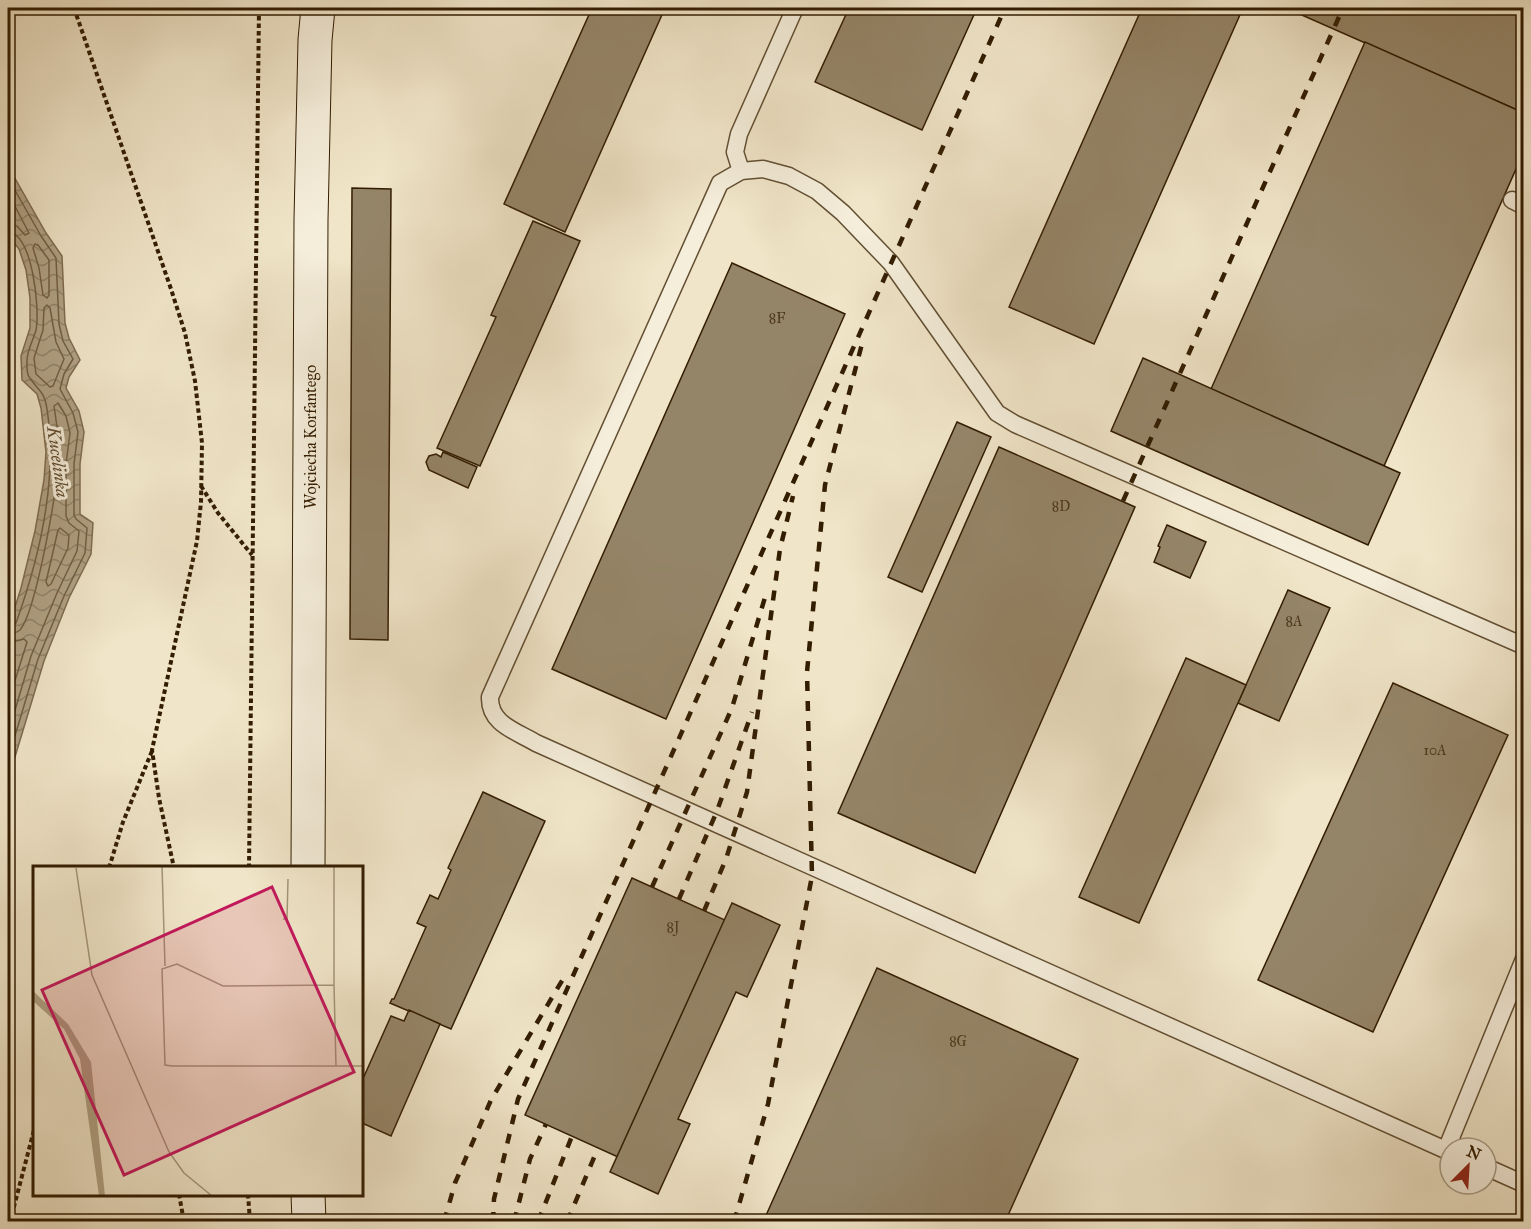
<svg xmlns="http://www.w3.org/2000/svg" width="1531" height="1229" font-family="'IM FELL Great Primer',serif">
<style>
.water{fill:url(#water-waves);stroke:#7e6c50;stroke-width:1.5}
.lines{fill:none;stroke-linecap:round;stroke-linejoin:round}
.shore{stroke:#725f42;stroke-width:1.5}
.building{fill:#958568;stroke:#331d01;stroke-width:1.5}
.lane-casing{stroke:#624f33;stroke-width:19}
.secondary-casing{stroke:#331d01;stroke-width:35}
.path{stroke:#331d01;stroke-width:4;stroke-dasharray:4.5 3;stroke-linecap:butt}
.lane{stroke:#f5eedb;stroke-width:16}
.secondary{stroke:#f5eedb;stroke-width:33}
.rail{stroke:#331d01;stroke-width:4.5;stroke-dasharray:10 10;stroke-linecap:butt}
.labels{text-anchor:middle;stroke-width:6;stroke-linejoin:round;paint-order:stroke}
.number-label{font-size:14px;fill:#4c371b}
.street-label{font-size:16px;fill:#331d01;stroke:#f5eedb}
.water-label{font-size:18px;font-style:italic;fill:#5f4b2f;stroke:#f5eedb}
.inset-road{fill:none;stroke:#a49578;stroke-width:1.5}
.view{fill:#c2185b;fill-opacity:0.15;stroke:#c2185b;stroke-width:3}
.inset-edge{fill:none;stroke:#331d01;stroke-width:3}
</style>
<defs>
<pattern id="water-waves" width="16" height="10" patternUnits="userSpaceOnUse" patternTransform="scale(1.5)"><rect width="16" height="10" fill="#b0a184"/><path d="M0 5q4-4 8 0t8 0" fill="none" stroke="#90836a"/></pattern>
</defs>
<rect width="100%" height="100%" fill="#f0e5c8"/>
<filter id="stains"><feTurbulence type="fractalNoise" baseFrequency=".00333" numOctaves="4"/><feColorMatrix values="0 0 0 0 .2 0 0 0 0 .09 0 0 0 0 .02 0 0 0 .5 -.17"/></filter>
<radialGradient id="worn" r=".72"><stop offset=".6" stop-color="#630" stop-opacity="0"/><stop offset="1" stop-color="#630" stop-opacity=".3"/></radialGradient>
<path class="water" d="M8 166 46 233 62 256 65 323 69 338 80 360 69 377 66 388 79 411 84 432 80 464V514L93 523 91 554 69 598 44 661 8 780V629L21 588 35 531 44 480 46 452 41 408 37 394 22 380 21 356 30 328V298L26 270 19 249 8 235Z"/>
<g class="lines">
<g class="shore">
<path d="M8 178 41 236 56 258 59 324 63 341 73 359 64 374 60 389 73 413 78 432 74 464V515L76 519 87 528 85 553 64 596 38 659 8 759"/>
<path d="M8 193 29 233 25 235 17 226 8 224"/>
<path d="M8 232C33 234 40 310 36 330 33 341 27 350 27 361 27 366 26 374 30 378 39 392 44 390 47 409 58 480 40 556 16 623L12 626 8 627"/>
<path d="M35 244 38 245 49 260V295L47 298 43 295 39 268 33 248Z"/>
<path d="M47 305 50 308 56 342 64 359 53 386 50 387 36 374 34 358 43 330 44 308Z"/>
<path d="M60 528 69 535 68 548 51 584 48 586 46 582 58 530Z"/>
<path d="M8 634C12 634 16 633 20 630 36 612 60 478 59 451 59 436 56 421 54 406L58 403 66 416 70 433 66 464V516L69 523 79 531 77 551 57 593 31 656 8 734"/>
<path d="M8 643 24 639 27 642 8 703"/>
</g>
</g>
<g class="building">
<path d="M592 8H665L565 232 504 204Z"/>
<path d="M849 8H977L922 130 815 82Z"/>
<path d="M1142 8H1243L1094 344 1009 307Z"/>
<path d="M1286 8H1506L1524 15V113Z"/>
<path d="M1365 42 1524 113V151L1384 466 1211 389Z"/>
<path d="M352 188 391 189 388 640 350 639Z"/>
<path d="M533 221 580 241 480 466 437 448 496 317 491 315Z"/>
<path d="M732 263 845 314 666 719 552 669Z"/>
<path d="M1143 358 1400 473 1368 545 1111 431Z"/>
<path d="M957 422 991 437 922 592 888 577Z"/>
<path d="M999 447 1135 507 975 873 838 813Z"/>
<path d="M443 452 477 467 468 488 429 470 426 462 429 456 436 454 441 457Z"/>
<path d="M1167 525 1206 542 1190 578 1154 562 1160 547 1158 546Z"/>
<path d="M1288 590 1330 608 1279 721 1238 703Z"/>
<path d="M1186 658 1246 685 1139 923 1079 897Z"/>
<path d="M1393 683 1508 735 1373 1032 1258 980Z"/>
<path d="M483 792 545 821 451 1029 390 1003 392 999H394L426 927 417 923 430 895 438 899 451 870 448 868Z"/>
<path d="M632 878 725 920 618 1157 525 1115Z"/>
<path d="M732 903 780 925 747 997 736 992 678 1119 690 1124 658 1194 610 1172Z"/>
<path d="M877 968 1078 1059 1005 1222H763Z"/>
<path d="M409 1010 440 1024 391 1136 362 1123V1081L391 1016 404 1021Z"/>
</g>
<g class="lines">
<defs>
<g id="lane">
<path d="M741 171 735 152 739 134 795 8"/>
<path d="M1512 200 1524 206"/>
<path d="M1446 1150 1524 959"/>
<path d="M1450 1152 536 743C516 731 489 724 490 697L720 183 741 171 763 169 789 176 817 191 843 213 891 263 997 413 1015 424 1524 646"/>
<path d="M1486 1167 1524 1184"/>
</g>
<g id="secondary">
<path d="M308 868 311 220 315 40 318 8"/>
<path d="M308 1194 309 1222"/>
</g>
</defs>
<use href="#lane" class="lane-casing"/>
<use href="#secondary" class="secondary-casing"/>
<g class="path">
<path d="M74 8 171 289 185 333 195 381 202 443 201 502 197 541 152 750 159 798 174 868"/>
<path d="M201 486 218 513 252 555"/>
<path d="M109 868 123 822 152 751"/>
<path d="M249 868 259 8"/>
<path d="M179 1194 184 1222"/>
<path d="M248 1194 250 1222"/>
<path d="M10 1222 34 1130"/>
</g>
<use href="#lane" class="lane"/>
<use href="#secondary" class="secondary"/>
<g class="rail">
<path d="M1123 501 1343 8"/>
<path d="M652 887 732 708 766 594"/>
<path d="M679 899 717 811 752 712"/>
<path d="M704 911 726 859 747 792 780 549 793 496"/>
<path d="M444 1222 455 1183 491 1100 563 979"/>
<path d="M493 1222 494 1199 518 1099 1005 8"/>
<path d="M514 1222 530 1159 546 1124"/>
<path d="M538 1222 572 1136"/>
<path d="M567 1222 598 1148"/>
<path d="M734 1222 768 1104 812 876 807 672 825 485 863 340"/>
</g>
</g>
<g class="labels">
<g class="number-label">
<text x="777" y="323">8F</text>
<text x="1061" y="511">8D</text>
<text x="1294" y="626">8A</text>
<text x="1435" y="755">10A</text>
<text x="673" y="932">8J</text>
<text x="958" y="1046">8G</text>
</g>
<g class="street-label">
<text transform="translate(310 437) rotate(-90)" y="6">Wojciecha Korfantego</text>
</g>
<g class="water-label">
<text transform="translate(58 462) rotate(82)" y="6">Kucelinka</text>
</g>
</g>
<g transform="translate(33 866)">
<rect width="330" height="330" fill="#f0e5c8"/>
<path d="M0 125 35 158 58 196 72 330H66L47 193 31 163 0 135Z" fill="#b0a184"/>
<path class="inset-road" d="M129 0 132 100M301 0V119M43 2 59 109 136 286 151 307 179 330M250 53H254L255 13M303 200 301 119 190 120 144 98 129 103 132 199 139 200H330"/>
<path class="view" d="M239 21 321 206 91 309 9 124Z"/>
<rect width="330" height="330" class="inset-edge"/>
</g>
<rect width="1531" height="1229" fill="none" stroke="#f0e5c8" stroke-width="30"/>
<rect x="9" y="9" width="1513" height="1211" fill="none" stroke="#331d01" stroke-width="3"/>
<rect x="15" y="15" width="1501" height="1199" fill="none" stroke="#331d01" stroke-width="1.5"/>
<g transform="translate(1468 1166) rotate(24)"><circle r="28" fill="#f5eedb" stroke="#a79a84" stroke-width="1.5"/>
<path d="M0-4.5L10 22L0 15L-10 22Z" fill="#8f2418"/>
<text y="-9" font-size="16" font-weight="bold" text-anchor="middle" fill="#331d01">N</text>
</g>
<rect width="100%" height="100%" filter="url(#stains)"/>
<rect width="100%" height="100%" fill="url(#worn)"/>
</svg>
